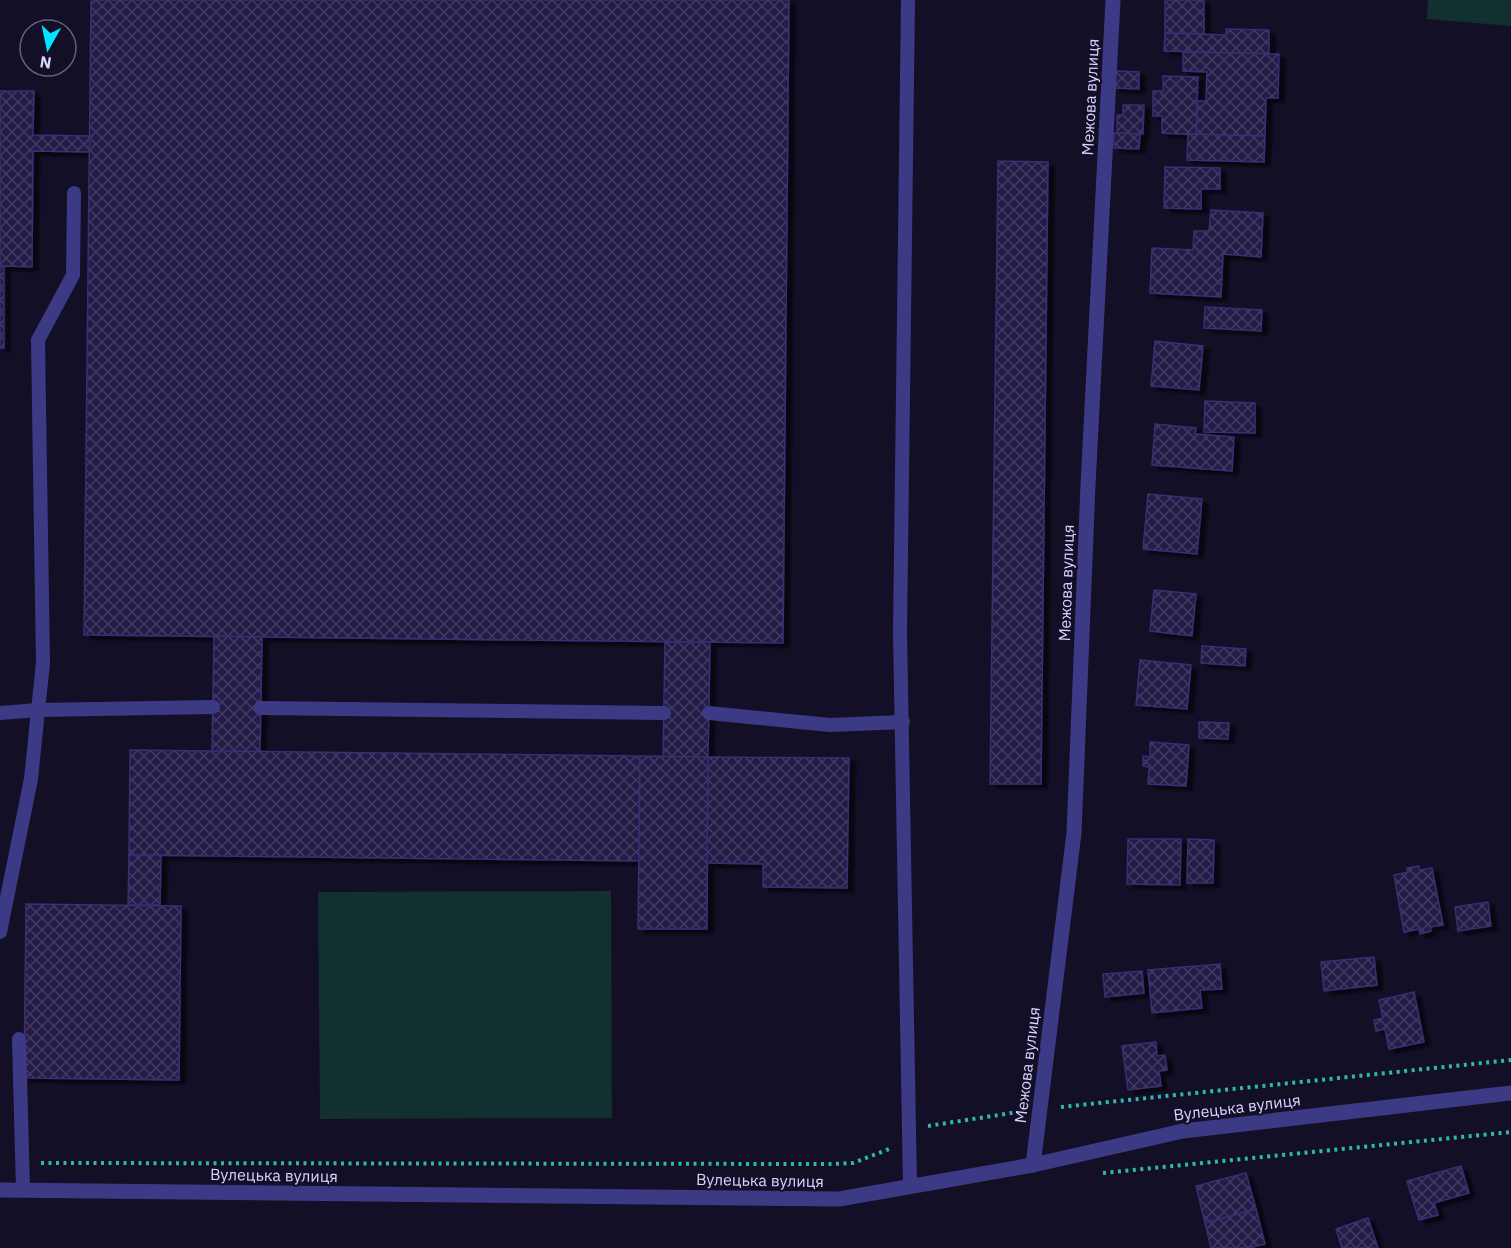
<svg xmlns="http://www.w3.org/2000/svg" width="1511" height="1248" font-family="'IBM Plex Sans',sans-serif">
<style>
.pitch{fill:#12302f}
.building{fill:url(#building-cross-hatch);stroke:#3b2d73;stroke-width:1.5;filter:url(#shadow)}
.lines{fill:none;stroke-linecap:round;stroke-linejoin:round}
.path{stroke:#2fb8b0;stroke-width:4;stroke-dasharray:3 4.5;stroke-linecap:butt}
.service{stroke:#3d3a85;stroke-width:14}
.minor{stroke:#3d3a85;stroke-width:15}
.tertiary{stroke:#3d3a85;stroke-width:15}
.labels{text-anchor:middle;stroke-width:4.5;stroke-linejoin:round;paint-order:stroke}
.street-label{font-size:16px;fill:#d9d4ff;stroke:#130f26}
</style>
<defs>
<pattern id="building-cross-hatch" width="8" height="8" patternUnits="userSpaceOnUse" patternTransform="scale(1.5)"><rect width="8" height="8" fill="#241b47"/><path d="M0 0l8 8M0 8l8-8" fill="none" stroke="#433b63"/></pattern>
<filter id="shadow"><feDropShadow dx="6" dy="4" stdDeviation="1.5" flood-color="#0009"/></filter>
</defs>
<rect width="100%" height="100%" fill="#130f26"/>
<g class="pitch">
<path d="M1428 0H1511V26L1427 19Z"/>
<path d="M611 891 612 1118 320 1119 318 892Z"/>
</g>
<g class="building">
<path d="M91 0H789L783 643 84 635Z"/>
<path d="M1165 0H1204V34L1165 33Z"/>
<path d="M1226 29 1269 30V54L1164 51 1165 33 1226 35Z"/>
<path d="M1183 52 1279 54 1278 98H1266L1265 136 1196 135 1197 101H1206L1207 72 1183 71Z"/>
<path d="M1115 71 1139 72V89L1115 88Z"/>
<path d="M1163 76 1198 77 1196 135 1162 133V116H1153V91H1163Z"/>
<path d="M0 91H34L33 135 90 136 89 152 33 151 32 267 4 266V348H0Z"/>
<path d="M1123 105H1144L1143 134 1117 133V115H1123Z"/>
<path d="M1114 133 1140 134 1139 149 1114 148Z"/>
<path d="M1188 134 1265 136 1264 162 1187 160Z"/>
<path d="M998 161 1048 162 1041 784H990Z"/>
<path d="M1165 167 1220 168V189H1201V209L1164 208Z"/>
<path d="M1211 210 1263 213 1261 257 1223 254 1221 297 1150 293 1152 248 1193 250 1194 231H1209Z"/>
<path d="M1205 307 1262 310 1261 331 1204 328Z"/>
<path d="M1155 341 1203 346 1199 390 1151 386Z"/>
<path d="M1205 401 1255 403V433L1204 432Z"/>
<path d="M1155 424 1196 428 1195 434 1234 437 1232 471 1152 465Z"/>
<path d="M1148 494 1202 499 1197 554 1143 549Z"/>
<path d="M1154 590 1196 594 1192 636 1150 631Z"/>
<path d="M214 636 262 637 260 752 212 751Z"/>
<path d="M665 642H710L708 757H663Z"/>
<path d="M1202 646 1246 649 1245 666 1201 663Z"/>
<path d="M1140 660 1191 665 1187 709 1136 705Z"/>
<path d="M1199 722 1229 723 1228 739 1199 738Z"/>
<path d="M1150 742 1189 745 1186 786 1148 784 1149 767 1143 766V756L1150 757Z"/>
<path d="M130 750 640 756 639 861 129 855Z"/>
<path d="M640 756 708 757 707 929H638Z"/>
<path d="M708 757 849 758 847 888 763 887V864L707 863Z"/>
<path d="M1128 839H1181L1180 885 1127 884Z"/>
<path d="M1188 839 1214 840 1213 883H1187Z"/>
<path d="M129 855H161L160 905H128Z"/>
<path d="M1419 866V870L1432 868 1443 925 1430 927 1431 931 1420 934 1419 929 1404 932 1394 875 1408 872 1407 868Z"/>
<path d="M1488 902 1491 926 1458 931 1455 907Z"/>
<path d="M26 904 181 906 179 1080 24 1078Z"/>
<path d="M1374 957 1377 985 1324 991 1321 962Z"/>
<path d="M1220 964 1222 989 1200 990 1202 1008 1152 1013 1148 970Z"/>
<path d="M1142 971 1144 993 1105 997 1103 974Z"/>
<path d="M1414 992 1424 1042 1389 1049 1385 1029 1376 1031 1374 1020 1383 1018 1379 1000Z"/>
<path d="M1156 1042 1157 1056 1165 1055 1167 1070 1159 1071 1161 1086 1128 1090 1122 1046Z"/>
<path d="M1461 1166 1469 1193 1434 1203 1438 1215 1419 1220 1407 1181Z"/>
<path d="M1246 1173 1256 1209 1205 1223 1196 1186Z"/>
<path d="M1256 1209 1265 1244 1249 1248H1211L1205 1223Z"/>
<path d="M1368 1218 1378 1248H1342L1336 1229Z"/>
</g>
<g class="lines">
<g class="path">
<path d="M1061 1107 1511 1060"/>
<path d="M928 1126 1018 1112"/>
<path d="M41 1163 832 1164 853 1163 889 1149"/>
<path d="M1103 1173 1511 1132"/>
</g>
<g class="service">
<path d="M908 0 900 632 910 1185"/>
<path d="M261 708 664 713"/>
<path d="M0 713 38 710 43 663 38 340 73 275 74 193"/>
<path d="M709 713 830 725 903 722"/>
<path d="M0 932 31 779 38 710 213 707"/>
<path d="M19 1039 23 1190"/>
</g>
<path class="minor" d="M1033 1165 1074 833 1088 485 1113 0"/>
<path class="tertiary" d="M0 1190 839 1199 1033 1165 1183 1131 1511 1093"/>
</g>
<g class="labels">
<g class="street-label">
<text transform="translate(1090 97) rotate(-87)" y="6">Межова вулиця</text>
<text transform="translate(1066 583) rotate(-88)" y="6">Межова вулиця</text>
<text transform="translate(1027 1065) rotate(-83)" y="6">Межова вулиця</text>
<text transform="translate(1237 1107) rotate(-7)" y="6">Вулецька вулиця</text>
<text transform="translate(274 1175) rotate(1)" y="6">Вулецька вулиця</text>
<text transform="translate(760 1180) rotate(1)" y="6">Вулецька вулиця</text>
</g>
</g>
<g transform="translate(48 48) rotate(189)"><circle r="28" fill="#130f26" stroke="#625e7d" stroke-width="1.5"/>
<path d="M0-4.5L10 22L0 15L-10 22Z" fill="#00e5ff"/>
<text y="-9" font-size="16" font-weight="bold" text-anchor="middle" fill="#d9d4ff">N</text>
</g>
</svg>
